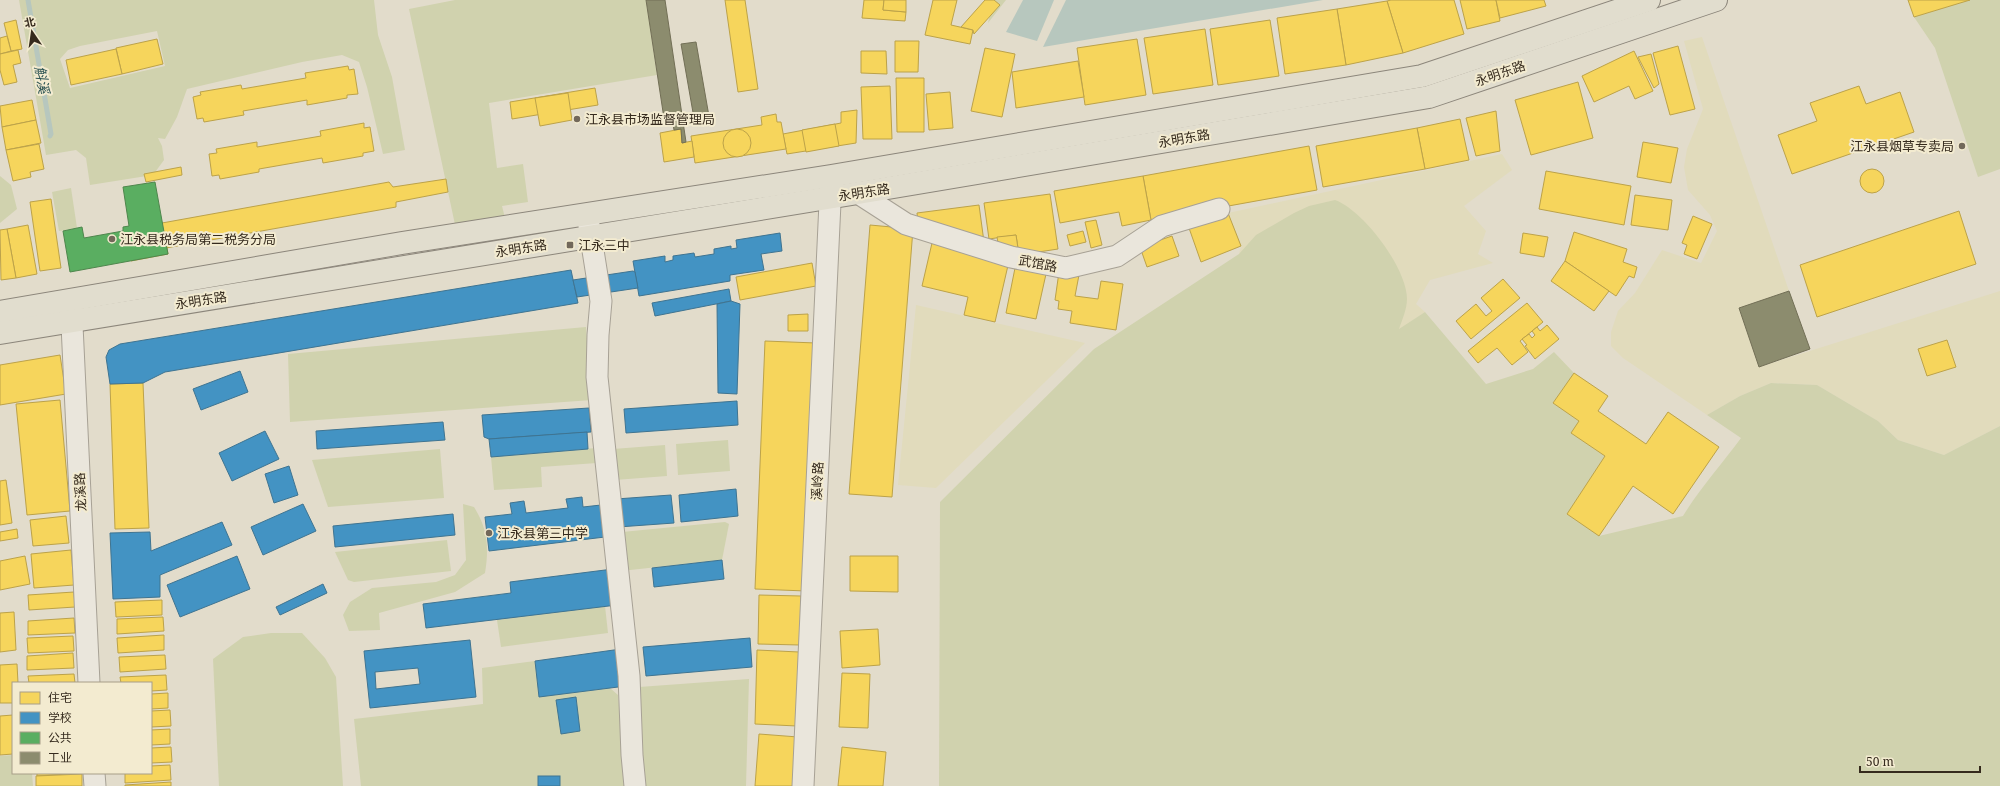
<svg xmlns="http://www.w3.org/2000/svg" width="2000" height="786" font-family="'Noto Serif','Noto Sans SC',serif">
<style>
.farmland{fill:#e1dbbc}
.green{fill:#d0d2ae;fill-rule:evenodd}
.water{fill:#b7c7be}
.homes{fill:#f6d55c;stroke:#bca249}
.schools{fill:#4393c3;stroke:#3f7491;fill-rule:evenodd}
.public{fill:#5aae61;stroke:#4f864d}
.industry{fill:#8c8c6e;stroke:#726f56}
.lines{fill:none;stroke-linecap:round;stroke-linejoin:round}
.stream{stroke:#b7c7be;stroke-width:5}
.minor-casing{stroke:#a7a195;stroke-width:23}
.major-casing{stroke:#8c867b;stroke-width:24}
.minor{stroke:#eae6dc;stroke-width:21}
.major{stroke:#e1ddce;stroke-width:22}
.poi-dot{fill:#72685a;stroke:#f3ebd0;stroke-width:1.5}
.labels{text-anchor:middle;stroke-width:4;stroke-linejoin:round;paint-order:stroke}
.street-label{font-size:13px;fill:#352a1d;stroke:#f3ebd0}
.poi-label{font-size:13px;fill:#352a1d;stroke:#f3ebd0;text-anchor:start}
.water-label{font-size:14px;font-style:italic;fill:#2d5453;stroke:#f3ebd0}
</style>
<rect width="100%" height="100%" fill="#e2dccb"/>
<g class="farmland">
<path d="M1702 37 1789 291 1739 308 1759 367 2000 291V426L1944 455 1898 440 1878 421 1817 385 1771 383 1740 396 1707 415 1623 358 1611 346V332L1618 311 1635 293 1662 250 1701 263 1717 231 1710 215 1688 190 1684 167 1687 149 1703 109 1684 41Z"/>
<path d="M1502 154 1512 170 1464 206 1486 231 1478 254 1493 263 1430 280 1416 304 1425 312 1399 330 1239 254 1241 246 1228 213Z"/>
<path d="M916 305 1085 343 936 488 898 485Z"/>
</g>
<g class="green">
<path d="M19 0H374L378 35 392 77 405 150 383 154 367 87 359 62 342 55 302 62 187 89 177 117 165 139 158 138 162 146 164 160 153 175 90 185 86 158 76 150 46 155ZM157 31 165 66 70 88 60 59 68 50 80 46Z"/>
<path d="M455 0H646L657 75 489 103 497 168 523 164 528 202 502 206 507 226 457 234 409 9Z"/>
<path d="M993 0H1006L988 23Z"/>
<path d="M1970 0H2000V169L1978 177 1935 48 1914 17Z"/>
<path d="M0 176 11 185 17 209 0 223Z"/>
<path d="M71 188 77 228 59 231 52 192Z"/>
<path d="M1335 200C1363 210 1407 268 1407 299 1407 309 1402 320 1399 329L1425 312 1486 384 1533 369 1554 352 1574 373 1553 403 1579 421 1571 433 1605 456 1567 514 1599 536 1683 516C1700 488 1722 464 1741 438L1707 415 1740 396 1771 383 1817 385 1878 421 1898 440 1944 455 2000 426V786H939L940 502 1094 349 1239 254 1256 235 1294 213 1309 206Z"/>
<path d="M586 327 592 400 290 422 288 354Z"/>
<path d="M728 440 730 471 678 475 676 444Z"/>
<path d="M665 445 667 476 615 480 613 449Z"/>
<path d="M596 448 597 463 541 467 542 487 494 490 491 457Z"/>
<path d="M440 449 444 498 328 507 312 460Z"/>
<path d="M463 504 474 507C488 529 489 548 485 573L455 592 379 613 380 630 349 631 343 615 350 602 372 588 436 582 455 575 466 560Z"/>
<path d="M725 522 729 524 722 560 621 571 622 532Z"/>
<path d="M447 540 451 571 354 582 348 580 335 552Z"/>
<path d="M605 606 608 633 501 647 497 620Z"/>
<path d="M271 633H302L325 658 336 677 343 786H219L213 659 243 637Z"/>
<path d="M535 661 539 696 610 688 618 695 627 786H361L354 719 483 704 482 668Z"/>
<path d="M749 679 746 786H644L639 687Z"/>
<path d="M13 755V773H32L33 786H0V756Z"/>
</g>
<g class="water">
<path d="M1023 0H1054L1037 41 1006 32Z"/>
<path d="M1066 0H1323L1043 47Z"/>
</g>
<g class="homes">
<path d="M725 0H745L758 89 738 92Z"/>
<path d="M864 0H884L883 10 906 12 905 21 862 18Z"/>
<path d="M884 0H906V12L883 10Z"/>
<path d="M933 0H957L951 25 973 30 970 44 925 35Z"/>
<path d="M985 0H994L1000 5 974 34 973 30 961 27Z"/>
<path d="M1391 0H1454L1464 34 1403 53 1387 1Z"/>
<path d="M1460 0H1496L1500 21 1467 29Z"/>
<path d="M1496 0H1544L1546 6 1500 18Z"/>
<path d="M1908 0H1970L1914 17Z"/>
<path d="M1387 1 1403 53 1346 65 1337 9Z"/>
<path d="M1337 9 1346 65 1285 74 1277 18Z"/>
<path d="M16 20 22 49 11 51 4 23Z"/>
<path d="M1270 20 1279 76 1218 85 1210 29Z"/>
<path d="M1205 29 1213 85 1153 94 1144 38Z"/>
<path d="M7 36 11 51 0 54V38Z"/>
<path d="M157 39 163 64 122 74 116 48Z"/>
<path d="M1137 39 1146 95 1085 105 1077 48Z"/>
<path d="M895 41H919L918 72H895Z"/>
<path d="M1678 46 1695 109 1670 115 1653 53Z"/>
<path d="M985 48 1015 54 1002 117 971 111Z"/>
<path d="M116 49 122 74 71 85 66 60Z"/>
<path d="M18 50 21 63 13 65 17 82 4 85 0 70V54Z"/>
<path d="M861 51H886L887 74 861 73Z"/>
<path d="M1634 51 1653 91 1635 99 1629 86 1594 102 1582 76Z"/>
<path d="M1651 54 1659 84 1654 88 1638 57Z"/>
<path d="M1078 61 1084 97 1016 108 1012 72Z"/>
<path d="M348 66 349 70 354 69 358 94 347 95V98L307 105V100L243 111 244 115 204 122 203 118 197 119 193 97 201 95 200 92 241 85 242 89 306 78 305 73Z"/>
<path d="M896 78H924V132H897Z"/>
<path d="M1578 82 1593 138 1531 155 1515 100Z"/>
<path d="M890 86 892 139H863L861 87Z"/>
<path d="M1859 86 1866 104 1900 92 1914 132 1792 174 1778 135 1817 121 1810 103Z"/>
<path d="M595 88 598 105 512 119 510 102Z"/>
<path d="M950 92 953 128 929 130 926 94Z"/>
<path d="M568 93 572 120 540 126 535 98Z"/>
<path d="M32 100 36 120 2 127 0 106Z"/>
<path d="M857 110 856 143 787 154 783 134 841 123V112Z"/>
<path d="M1496 111 1500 151 1476 156 1466 118Z"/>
<path d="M776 114 777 122H781L786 149 695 163 691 136 762 125 761 117Z"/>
<path d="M1460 119 1469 160 1425 169 1417 128Z"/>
<path d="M36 120 41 143 6 150 2 127Z"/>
<path d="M364 123V128L370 127 374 151 363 153V156L323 163 322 158 259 169V172L220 179 219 175 212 176 209 154 217 153 216 149 257 142V147L321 136 320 131Z"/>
<path d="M835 124 839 146 806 152 802 130Z"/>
<path d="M1417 128 1425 169 1323 187 1316 146Z"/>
<circle cx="737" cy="143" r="14"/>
<path d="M681 129 682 143 692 141 694 157 664 162 660 133Z"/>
<path d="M1643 142 1678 148 1671 183 1637 177Z"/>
<path d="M39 144 44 169 30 172 31 177 13 181 6 150Z"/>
<path d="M1309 146 1317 190 1151 220 1143 176Z"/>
<path d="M181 167 182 175 146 182 144 174Z"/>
<circle cx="1872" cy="181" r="12"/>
<path d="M1546 171 1631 186 1624 225 1539 209Z"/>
<path d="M1143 176 1151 220 1122 226 1119 212 1060 223 1054 191Z"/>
<path d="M446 179 448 192 396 202V207L166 248 162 223 389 182 393 187Z"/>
<path d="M1050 194 1058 249 1019 255 1016 235 989 239 984 203Z"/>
<path d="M1635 195 1672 200 1668 230 1631 225Z"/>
<path d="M51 199 61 268 40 271 30 202Z"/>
<path d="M979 205 984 242 918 223 917 213Z"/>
<path d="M1959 211 1976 264 1817 317 1800 265Z"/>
<path d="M1228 213 1241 246 1201 262 1189 228Z"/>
<path d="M1693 216 1712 224 1697 259 1684 254 1687 245 1682 243Z"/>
<path d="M1096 220 1102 245 1091 248 1085 222Z"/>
<path d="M28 225 37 274 16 278 7 229Z"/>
<path d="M870 225 913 229 892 497 849 494Z"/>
<path d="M7 229 16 278 1 280 0 230Z"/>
<path d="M1083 231 1086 242 1070 246 1067 235Z"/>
<path d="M1574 232 1627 249 1623 262 1637 267 1634 278 1629 276 1616 296 1565 261Z"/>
<path d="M1523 233 1548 237 1544 257 1520 253Z"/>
<path d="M1016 235 1019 255 999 249 997 237Z"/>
<path d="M165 236 168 254 131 261 128 243Z"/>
<path d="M1172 236 1179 256 1147 267 1140 247Z"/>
<path d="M932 243 1009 261 995 322 964 315 968 297 922 286Z"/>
<path d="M1565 261 1609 291 1594 311 1551 281Z"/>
<path d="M812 263 816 286 740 300 736 277Z"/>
<path d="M1015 268 1046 274 1036 319 1006 313Z"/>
<path d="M1059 272 1079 275 1075 296 1098 299 1101 281 1123 284 1116 330 1070 323 1072 311 1058 309 1059 301 1055 300Z"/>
<path d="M1503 279 1520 298 1471 339 1456 321 1476 304 1486 316 1492 311 1481 298Z"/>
<path d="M1527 303 1543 322 1520 341 1528 352 1512 365 1497 348 1478 363 1468 351Z"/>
<path d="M808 314V331H788V315Z"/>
<path d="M1547 325 1559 339 1535 359 1525 346 1527 345 1522 339 1529 334 1532 338 1535 335 1532 331 1537 327 1540 331Z"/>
<path d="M1947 340 1956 367 1927 376 1918 349Z"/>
<path d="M765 341 816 343 806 591 755 589Z"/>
<path d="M60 355 66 394 0 405V365Z"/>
<path d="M1574 373 1608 396 1598 411 1646 444 1668 412 1719 447 1673 514 1633 486 1599 536 1567 514 1605 456 1571 433 1579 421 1553 403Z"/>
<path d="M143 383 149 528 115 529 110 384Z"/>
<path d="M60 400 70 511 27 515 16 404Z"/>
<path d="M6 480 12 523 0 525V481Z"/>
<path d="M66 516 69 543 33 546 30 520Z"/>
<path d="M17 529 18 538 0 541V532Z"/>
<path d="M71 550 74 585 34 588 31 554Z"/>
<path d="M25 556 30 584 0 590V561Z"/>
<path d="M850 556H898V592L850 591Z"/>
<path d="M74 592 75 607 29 610 28 595Z"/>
<path d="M759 595 801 596 800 645 758 644Z"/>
<path d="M162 600V615L116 617 115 602Z"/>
<path d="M14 612 16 650 0 652V613Z"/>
<path d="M163 617 164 631 117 634V619Z"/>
<path d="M74 618 75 633 28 635V621Z"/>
<path d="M878 629 880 665 842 668 840 631Z"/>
<path d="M164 635V650L118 653 117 638Z"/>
<path d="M73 636 74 651 28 653 27 638Z"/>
<path d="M757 650 799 652 797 726 755 724Z"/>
<path d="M73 653 74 668 27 670V656Z"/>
<path d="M165 655 166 669 120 672 119 657Z"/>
<path d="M17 664 18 683H13V703H0V665Z"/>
<path d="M842 673 870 674 868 728 839 727Z"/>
<path d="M74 674 75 683H29L28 676Z"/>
<path d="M166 675 167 690 151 691V683H121L120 677Z"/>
<path d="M168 693V708L151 709V694Z"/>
<path d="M170 710 171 726 151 727V711Z"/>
<path d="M13 715V754L0 755V716Z"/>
<path d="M170 729V744L151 745V730Z"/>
<path d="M759 734 798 737 794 786H755Z"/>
<path d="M171 747 172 762 151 763V748Z"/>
<path d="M842 747 886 752 883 786H838Z"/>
<path d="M170 765 171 780 125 783V773H151V766Z"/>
<path d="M37 773H83L37 776Z"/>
<path d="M82 774V786H36V776Z"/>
<path d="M171 782V786H125V785Z"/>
</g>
<g class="schools">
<path d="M780 233 782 251 761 254 764 270 730 275V281L639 296 633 261 665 256V262L673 260V256L694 253 695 257 714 254V249L731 246V249L737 248 736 240Z"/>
<path d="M571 270 578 303 165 372 143 383 110 384 106 357 109 350 120 344Z"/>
<path d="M633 271 635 272 638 288 577 297 573 280Z"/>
<path d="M729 289 731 301 655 316 652 303Z"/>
<path d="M731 301 740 304 737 394 718 393 717 304Z"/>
<path d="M240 371 248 392 201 410 193 389Z"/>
<path d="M737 401 738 425 626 433 624 409Z"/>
<path d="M589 408 591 432 489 439 484 437 482 415Z"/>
<path d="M443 422 445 440 317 449 316 431Z"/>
<path d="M265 431 279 459 232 481 219 453Z"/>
<path d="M587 432 588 449 491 457 489 439Z"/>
<path d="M289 466 298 495 274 503 265 474Z"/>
<path d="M736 489 738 516 681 522 679 495Z"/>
<path d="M671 495 674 523 618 527 616 499Z"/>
<path d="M582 497 583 507 601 505 605 537 489 551 485 517 512 514 510 503 524 501 526 513 568 508 566 499Z"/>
<path d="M303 504 316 531 263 555 251 527Z"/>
<path d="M453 514 455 535 335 547 333 526Z"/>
<path d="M222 522 232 545 160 575V597L113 599 110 533 150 532 151 551Z"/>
<path d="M237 556 250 589 180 617 167 585Z"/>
<path d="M722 560 724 579 654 587 652 568Z"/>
<path d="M613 569 617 605 426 628 423 604 511 593 510 582Z"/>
<path d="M323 584 327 593 280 615 276 607Z"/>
<path d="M750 638 752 667 646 676 643 647Z"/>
<path d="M470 640 476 697 370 708 364 651ZM418 668 420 684 376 689 375 672Z"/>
<path d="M621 649 626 686 539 697 535 661Z"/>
<path d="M576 697 580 731 561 734 556 700Z"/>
<rect x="538" y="776" width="22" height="10"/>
</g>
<path class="public" d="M155 182 168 254 70 272 63 231 82 227 84 238 123 231V227L129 226 123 187Z"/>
<g class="industry">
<path d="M646 0H665L686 142 682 143 681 129 674 130 673 124 665 125Z"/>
<path d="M696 42 710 122 695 124 681 44Z"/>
<path d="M1789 291 1810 349 1759 367 1739 308Z"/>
</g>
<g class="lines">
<path class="stream" d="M28 0 51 134 50 136"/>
<defs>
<g id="minor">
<path d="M858 193 906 224 1011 257 1066 268 1117 256 1162 226 1219 209"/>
<path d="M588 219 601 301 598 335 597 377 629 676 632 755 635 786"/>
<path d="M71 304 89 683"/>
<path d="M94 773 95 786"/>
<path d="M803 786 831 181"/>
</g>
<g id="major">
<path d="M0 312 402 243 831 176 1422 76 1649 0"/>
<path d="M0 333 858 193 1429 97 1716 0"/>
</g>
</defs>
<use href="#minor" class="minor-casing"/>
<use href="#major" class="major-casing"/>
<use href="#minor" class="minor"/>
<use href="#major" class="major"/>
</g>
<g class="poi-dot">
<circle cx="577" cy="119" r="4"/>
<circle cx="1962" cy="146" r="4"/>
<circle cx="112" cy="239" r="4"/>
<rect x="566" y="241" width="8" height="8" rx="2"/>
<circle cx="489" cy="533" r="4"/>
</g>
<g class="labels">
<g class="street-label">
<text transform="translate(1500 73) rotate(-19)" y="5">永明东路</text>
<text transform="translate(1184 138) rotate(-10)" y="5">永明东路</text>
<text transform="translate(864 192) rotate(-9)" y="5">永明东路</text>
<text transform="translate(521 248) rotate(-9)" y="5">永明东路</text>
<text transform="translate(1038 263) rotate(11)" y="5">武馆路</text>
<text transform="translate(201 300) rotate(-9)" y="5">永明东路</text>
<text transform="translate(817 481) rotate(-87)" y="5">溪岭路</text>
<text transform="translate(80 492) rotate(-93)" y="5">龙溪路</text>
</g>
<g class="poi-label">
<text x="585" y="124">江永县市场监督管理局</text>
<text x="1954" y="151" text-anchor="end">江永县烟草专卖局</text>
<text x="120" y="244">江永县税务局第二税务分局</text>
<text x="578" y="250">江永三中</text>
<text x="497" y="538">江永县第三中学</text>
</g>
<g class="water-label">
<text transform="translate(42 80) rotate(80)" y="5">斛溪</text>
</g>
</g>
<rect x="12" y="682" width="140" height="92" fill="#f3ebd0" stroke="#a79e88"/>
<rect x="20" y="692" width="20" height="12" fill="#f6d55c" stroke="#a79e88"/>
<text x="48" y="702" font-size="12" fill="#352a1d">住宅</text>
<rect x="20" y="712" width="20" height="12" fill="#4393c3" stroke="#a79e88"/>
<text x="48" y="722" font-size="12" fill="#352a1d">学校</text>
<rect x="20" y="732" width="20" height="12" fill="#5aae61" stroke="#a79e88"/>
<text x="48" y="742" font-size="12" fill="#352a1d">公共</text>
<rect x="20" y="752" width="20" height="12" fill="#8c8c6e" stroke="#a79e88"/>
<text x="48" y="762" font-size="12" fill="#352a1d">工业</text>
<g transform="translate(32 32) rotate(347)" stroke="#f3ebd0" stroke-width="3" paint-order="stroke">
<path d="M0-3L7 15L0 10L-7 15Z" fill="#352a1d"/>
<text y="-6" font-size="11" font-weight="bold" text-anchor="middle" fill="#352a1d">北</text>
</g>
<path d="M1860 766v6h120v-6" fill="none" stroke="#352a1d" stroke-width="2"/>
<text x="1866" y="766" font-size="12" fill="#352a1d" stroke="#f3ebd0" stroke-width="3" paint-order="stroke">50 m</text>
</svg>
